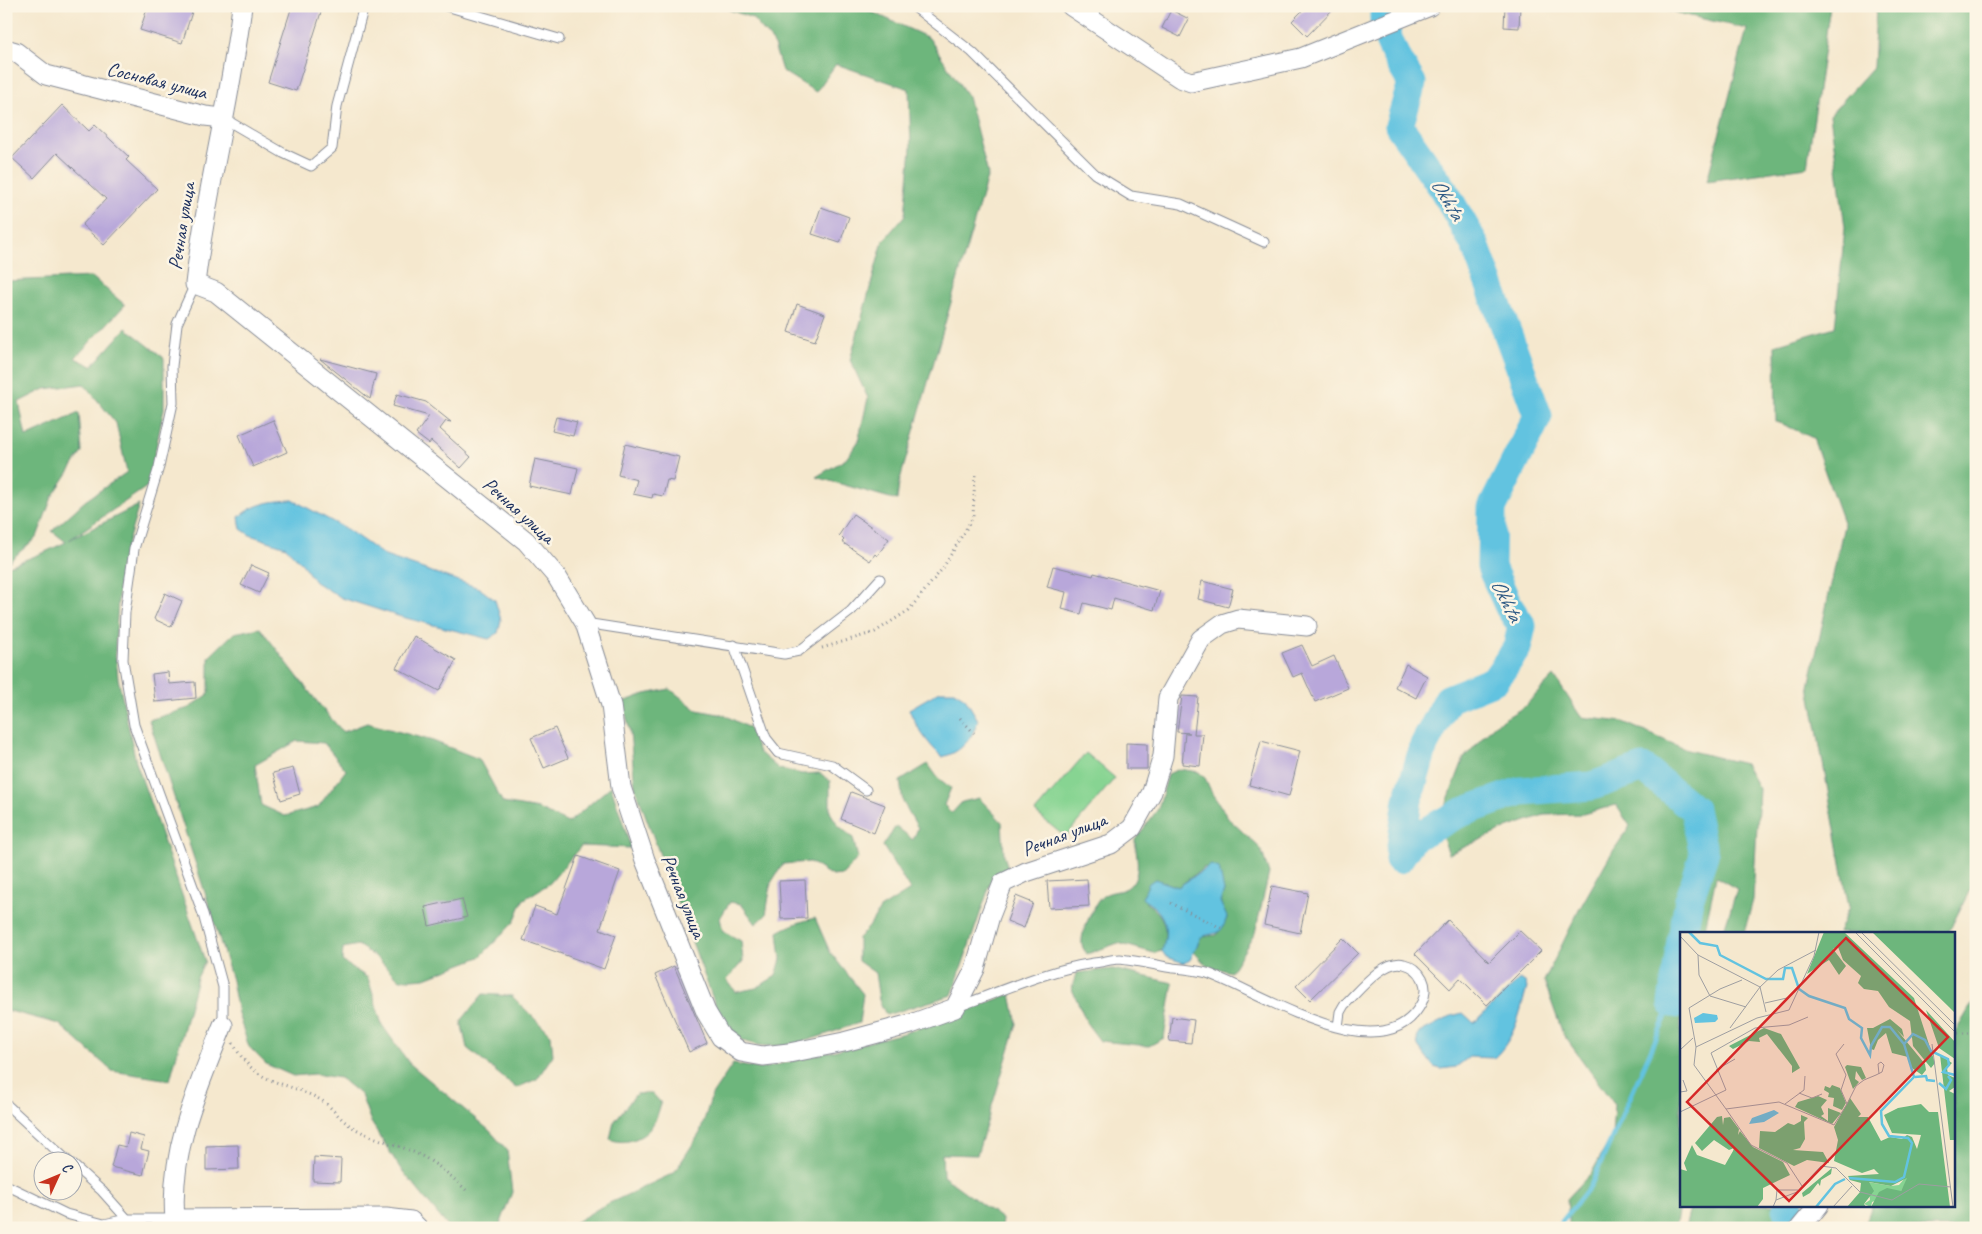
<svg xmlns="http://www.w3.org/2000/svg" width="1982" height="1234" font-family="Caveat,sans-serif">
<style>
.green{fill:#87d492;stroke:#518278}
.forest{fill:#6db67c;stroke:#44726d;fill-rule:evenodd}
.water{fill:#62c3e0;stroke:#3e799f}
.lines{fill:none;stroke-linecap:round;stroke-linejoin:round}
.stream{stroke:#62c3e0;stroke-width:5}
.river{stroke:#62c3e0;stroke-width:29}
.building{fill:#b8a7da}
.lane-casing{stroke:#888c96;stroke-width:11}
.street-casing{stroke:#888c96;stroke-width:21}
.path{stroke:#888c96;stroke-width:3;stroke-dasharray:1 4;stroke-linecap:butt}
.lane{stroke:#fff;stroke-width:9}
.street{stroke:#fff;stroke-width:19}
.labels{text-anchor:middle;stroke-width:5;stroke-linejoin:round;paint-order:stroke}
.street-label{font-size:20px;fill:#1b2f5e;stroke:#fcf5e5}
.water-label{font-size:21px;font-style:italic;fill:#305b85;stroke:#fcf5e5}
.inset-river{fill:none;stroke:#62c3e0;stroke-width:2.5}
.inset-road{fill:none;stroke:#9e9ea1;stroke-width:1}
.view{fill:#d62828;fill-opacity:0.15;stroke:#d62828;stroke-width:2.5}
.inset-edge{fill:none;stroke:#1b2f5e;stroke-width:2.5}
</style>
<rect width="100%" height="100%" fill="#fcf5e5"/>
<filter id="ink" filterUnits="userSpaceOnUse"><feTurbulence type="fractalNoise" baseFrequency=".02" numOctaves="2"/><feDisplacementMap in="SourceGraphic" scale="10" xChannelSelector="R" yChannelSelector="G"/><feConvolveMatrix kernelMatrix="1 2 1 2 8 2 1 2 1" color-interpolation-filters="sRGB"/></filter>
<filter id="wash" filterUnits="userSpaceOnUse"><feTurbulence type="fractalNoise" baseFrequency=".0096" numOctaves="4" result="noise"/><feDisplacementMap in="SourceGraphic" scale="20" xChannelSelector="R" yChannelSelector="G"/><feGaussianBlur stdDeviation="1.12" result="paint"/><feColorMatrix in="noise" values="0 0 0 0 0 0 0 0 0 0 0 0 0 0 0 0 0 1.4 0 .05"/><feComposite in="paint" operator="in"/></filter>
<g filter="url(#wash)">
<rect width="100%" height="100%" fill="#f5e8ce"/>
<path class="green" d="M1086 753 1115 778 1065 837 1035 812Z"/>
<g class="forest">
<path d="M719 6H859L929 38 968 97 988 174 899 483 897 500 816 477 846 459 858 442 868 398 850 360 883 241 905 215 911 148 909 89 836 64 816 92 782 71 773 42 752 18Z"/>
<path d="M1647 6H1830L1807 167 1707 181 1747 29Z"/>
<path d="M1873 6H1976V878L1948 933H1838L1849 907 1809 686 1844 525 1813 438 1776 421 1775 345 1835 327 1845 227 1830 115 1873 67 1876 8Z"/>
<path d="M92 277 125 305 75 358 92 366 126 328 164 358V409L148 486 69 540 139 505 120 569 115 649 118 678 136 762 205 961 197 978 170 1080 112 1071 59 1024 6 1010V567L43 553 66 542 52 531 85 501 127 472 116 423 84 384 45 389 19 402 26 437 79 413 82 452 52 497 37 537 6 564V281Z"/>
<path d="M260 628C288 663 313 699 343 732L367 723 433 741 479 759 503 803 538 809 568 823 611 786 631 848 581 846 550 883 523 900 514 922 480 957 425 978 400 980 377 958 358 945 343 948 342 961 368 978 382 1025 409 1063 490 1131 507 1150 512 1192 499 1228H449L400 1168 371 1122 361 1095 340 1078 314 1074 293 1076 266 1064 249 1047 238 1014 232 980 208 902 149 720 189 708 209 694V657L234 633ZM297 741 324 743 346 770 318 807 285 816 261 805 255 765Z"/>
<path d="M1554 676 1581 717 1623 722 1687 750 1745 764 1759 789 1753 900 1744 933H1723L1737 889 1716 877 1704 933H1681V1197L1675 1228H1569L1567 1199 1592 1172 1612 1136 1614 1104 1563 1034 1544 981 1580 908 1609 857 1630 826 1616 805 1583 814 1544 815 1507 828 1449 854 1438 826 1464 758 1494 725 1524 707Z"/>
<path d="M670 689 697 710 724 715 749 728 759 752 779 769 802 774 820 773 830 781V812L838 825 853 838 858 858 842 875 832 876 810 862 783 864 771 883 766 915 756 924 741 904 730 902 720 918 723 931 741 941 743 961 727 980 736 992 756 988 776 976 781 959 778 932C790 925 802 921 815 918L830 952 863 994 859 1023C824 1034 778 1057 742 1040 733 1036 726 1024 720 1018L635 787 630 732 623 702 645 694Z"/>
<path d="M928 764 938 778 951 788 944 805 952 813 962 802 979 798 1002 822 1004 855 1008 869 993 876 952 995 886 1015 879 1000 875 973 858 961V938L869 927 880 909 910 890 883 846 896 826 913 840 918 828 903 802 900 781Z"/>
<path d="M1179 769 1199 772 1205 778 1213 795 1230 820 1261 849 1269 873 1255 933 1231 972 1207 966 1194 952 1201 937 1217 935 1227 918 1220 902 1224 891 1205 867 1178 887 1155 879 1146 903C1165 914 1169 931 1162 951L1154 953 1118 943 1087 954C1084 950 1081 946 1082 940 1082 931 1095 901 1103 896 1113 889 1125 894 1133 882 1141 870 1136 854 1135 840L1158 809 1168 774Z"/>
<path d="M1113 969 1173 983 1164 1038 1149 1046 1100 1041 1088 1025 1072 989 1076 973Z"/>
<path d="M483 994 512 996 551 1035 553 1055 537 1079 516 1088 467 1048 461 1021Z"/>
<path d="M1011 994 1017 1024 977 1155 942 1154 943 1176 1002 1219 1001 1228H566L601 1207 674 1173 700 1133 712 1095 733 1064 761 1069 904 1033Z"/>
<path d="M1976 997V1228H1864L1872 1205H1953V1036Z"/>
<path d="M652 1093 661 1103C659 1110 657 1117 654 1122 647 1138 625 1146 610 1139L614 1122 636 1094Z"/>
<path d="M1691 1205H1806L1791 1228H1685Z"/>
</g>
<g class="water">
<path d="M293 500 348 530 385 556 479 588 495 600 501 620 498 633 489 639 398 616 342 598 315 582 303 565 286 547 250 535 241 529 239 517C255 503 272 501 293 500Z"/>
<path d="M940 691H954L965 698 978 720C972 739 962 752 942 757 928 744 916 727 909 709Z"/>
<path d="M1211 865 1219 868 1224 891 1220 902 1227 917C1220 938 1217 931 1201 937L1190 960 1184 963 1166 957 1162 951C1167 936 1168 920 1155 908 1151 904 1146 902 1142 898L1149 883 1155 879 1178 887Z"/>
<path d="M1520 979 1525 982 1527 988C1519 1015 1515 1038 1494 1058L1469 1057 1456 1067 1441 1069 1434 1067 1418 1046 1417 1038 1419 1033 1451 1016 1463 1013 1474 1023Z"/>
</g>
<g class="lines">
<path class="stream" d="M1557 1228 1591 1185 1672 1003"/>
<g class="river">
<path d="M1385 6C1379 33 1399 61 1412 83L1399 126 1442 187 1475 245 1538 416 1492 508 1491 567 1509 607 1522 626 1517 648 1495 680 1448 699 1424 745 1408 800 1399 859 1413 838 1460 813 1521 791 1592 786 1643 768 1694 809 1704 855 1689 900 1683 933"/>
<path d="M1681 941 1672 1003 1681 1004"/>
<path d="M1789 1205 1787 1209 1797 1228"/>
</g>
</g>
<g id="blocks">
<g class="building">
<path d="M148 6H194L182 43 140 30Z"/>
<path d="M292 6H323L296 91 268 82Z"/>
<path d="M1307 6H1336L1307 36 1292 21Z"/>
<path d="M1505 6H1520L1519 28 1504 27Z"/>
<path d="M1171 10 1189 19 1180 37 1162 28Z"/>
<path d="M62 105 89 131 95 125 129 157 126 160 157 189 104 245 82 225 106 199 57 153 34 178 12 158Z"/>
<path d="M821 207 849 217 840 243 812 234Z"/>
<path d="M797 304 825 314 815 341 788 332Z"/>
<path d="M320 359 376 374 370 399Z"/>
<path d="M397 394 426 402 451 422 446 421 440 429 471 457 461 468 431 441 429 444 416 434 429 416 393 406Z"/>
<path d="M556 417 577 422 573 436 552 431Z"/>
<path d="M273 420 287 452 253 467 239 435Z"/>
<path d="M625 444 679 457 673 481 667 480 663 496 653 494 652 498 633 494 637 480 618 475Z"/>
<path d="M535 459 578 468 572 495 529 486Z"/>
<path d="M853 514 889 539 877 556 875 554 870 561 842 542 844 540 839 535Z"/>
<path d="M251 565 269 573 259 593 241 585Z"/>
<path d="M1053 566 1093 576 1094 573 1160 591 1154 610 1114 598 1111 610 1084 603 1081 614 1062 609 1066 592 1047 587Z"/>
<path d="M1202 581 1233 589 1228 607 1198 599Z"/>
<path d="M165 593 182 601 171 627 154 619Z"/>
<path d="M414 636 456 660 439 691 396 668Z"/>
<path d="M1302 645 1312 666 1334 656 1348 688 1315 702 1302 673 1293 677 1282 653Z"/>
<path d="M1406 664 1427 676 1416 698 1395 687Z"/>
<path d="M168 672 169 684 195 682 196 698 155 702 152 674Z"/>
<path d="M1182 696 1198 697 1194 734H1203L1200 766 1182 764 1185 733H1190L1177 732Z"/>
<path d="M555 728 568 758 544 768 531 738Z"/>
<path d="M1261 741 1300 751 1289 796 1249 785Z"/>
<path d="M1126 743 1147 744V769H1126Z"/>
<path d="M293 768 300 794 281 800 273 773Z"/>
<path d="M851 792 885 805 874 833 841 819Z"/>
<path d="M578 856 620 871 600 929 616 935 604 969 523 940 535 906 557 914Z"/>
<path d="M1087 879 1089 906 1049 908 1047 881Z"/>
<path d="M805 880 807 918 781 919 779 881Z"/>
<path d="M1272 886 1308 893 1300 933 1264 925Z"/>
<path d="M1016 896 1033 903 1024 928 1007 921Z"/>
<path d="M462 899 467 917 429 926 425 907Z"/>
<path d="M1448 920 1489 962 1520 931 1541 951 1487 1005 1460 978 1450 989 1415 954Z"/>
<path d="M1343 938 1358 953 1310 1000 1296 986Z"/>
<path d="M674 966 707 1043 689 1052 655 975Z"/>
<path d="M1172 1017 1194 1020 1191 1043 1169 1041Z"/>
<path d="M129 1133 144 1137 141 1149 149 1151 143 1175 111 1167 117 1145 126 1147Z"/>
<path d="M238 1145 239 1169 206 1170V1146Z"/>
<path d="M314 1157 341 1159 340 1182 313 1181Z"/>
</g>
</g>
</g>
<g filter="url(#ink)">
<use href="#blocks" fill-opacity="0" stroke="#888c96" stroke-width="1"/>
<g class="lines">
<defs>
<g id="lane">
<path d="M446 6 559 39"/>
<path d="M913 6 972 52 1095 174 1131 196 1181 204 1264 242"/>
<path d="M223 118 283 153 311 166 332 148 337 106 364 6"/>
<path d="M195 284 177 324 172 366 173 403 159 467 134 549 125 612 123 660 134 725 203 914 223 987V1025"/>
<path d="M585 623 784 654 799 651 851 611 880 579"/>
<path d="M734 645 766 738 778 753 832 765 866 790"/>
<path d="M957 1007C1002 991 1047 970 1094 963 1103 962 1112 959 1120 959 1138 961 1156 965 1173 968 1184 969 1196 970 1207 973 1257 990 1385 1077 1422 1002 1430 986 1421 968 1404 964 1384 958 1357 993 1344 1005L1340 1012 1338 1027"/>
<path d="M6 1104 69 1162"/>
<path d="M72 1164 102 1191 127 1219"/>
<path d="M6 1185 66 1214 104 1224 127 1219H175"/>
</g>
<g id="street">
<path d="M242 6C231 100 206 191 195 284L216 292 526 541 557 577 585 623 611 705 621 787 645 860 706 1012 721 1037 741 1052 763 1056 789 1053 844 1042 911 1024 955 1008 975 969 990 916 1003 883 1026 872 1111 844 1132 828 1152 792 1163 756 1168 698 1201 639 1222 624 1238 619 1307 626"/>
<path d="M1071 6 1180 78 1191 82 1301 58 1430 6"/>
<path d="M6 49 16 52 46 75 205 116 223 118"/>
<path d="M223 1025C198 1087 169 1151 175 1219L386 1218 411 1221 418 1228"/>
<path d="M1800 1228 1819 1205"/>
</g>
</defs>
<use href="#lane" class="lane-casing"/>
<use href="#street" class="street-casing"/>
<g class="path">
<path d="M822 648 875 632 909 610 943 568 973 517 975 475"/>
<path d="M960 718 974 733"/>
<path d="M1171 903 1223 929"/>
<path d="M1953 1033H1976"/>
<path d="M233 1043C256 1087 282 1079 319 1099 331 1105 339 1119 351 1126 369 1138 391 1142 411 1151 433 1160 449 1174 466 1190"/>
</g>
<use href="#lane" class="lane"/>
<use href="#street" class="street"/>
</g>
</g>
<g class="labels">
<g class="street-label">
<text transform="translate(157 80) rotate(14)" y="7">Сосновая улица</text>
<text transform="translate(181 226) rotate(-81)" y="7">Речная улица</text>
<text transform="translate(519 510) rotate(42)" y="7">Речная улица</text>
<text transform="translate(1064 834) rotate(-21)" y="7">Речная улица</text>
<text transform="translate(684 896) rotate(68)" y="7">Речная улица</text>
</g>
<g class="water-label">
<text transform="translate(1448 199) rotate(59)" y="7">Okhta</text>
<text transform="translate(1507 600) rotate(63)" y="7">Okhta</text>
</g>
</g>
<g transform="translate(1680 932)">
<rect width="275" height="275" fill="#f5e8ce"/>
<path d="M225 246H228L221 259 192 270 191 275 184 272 190 268 188 250 211 254 219 253Z" fill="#87d492"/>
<path d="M144 0H164L234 66 255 131 251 136 233 114 230 89 209 75 198 59 184 57 178 51 181 44 163 28 158 15 153 17 166 34 159 43 149 28 127 42ZM192 0H275V81L269 75ZM246 78 275 110V127L259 116ZM210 87 222 97 224 105 217 98 245 132 246 138 242 143 232 136 228 125 212 121 206 101 198 108 194 118 191 117 187 96H193ZM84 96 101 102 120 136 112 141V134L87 102 79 106 80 110 69 109 53 117 49 114ZM260 123 272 131 267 136 268 143 275 146V155L269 159 275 162V208H270ZM167 133 181 135 186 146 182 148 176 139 175 147 179 150 173 157 165 135ZM152 153 160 156 166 171 162 178 153 174 154 166 148 165 149 161 144 158 145 154 150 156ZM138 164 147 168 141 175 144 182 141 184 148 189V176L161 181 152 192 115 175 118 170ZM170 166 181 182 178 185H188L201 209 210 205 222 207 227 203 232 205 237 217 241 203 212 201 204 183 218 176 241 172 249 180H258L270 275H191L199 260 207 256 221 259 227 246 211 254 189 250 194 259 184 272 186 275H167L180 260 181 251 170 248 168 244 199 242 194 237 182 241 154 229 158 208 154 195ZM121 183 128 186 124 190 125 207 120 216 113 218 143 220 149 231 127 228 114 234 79 216 80 199 95 200 108 191 114 193 121 189ZM42 184 43 193 44 186 50 185 59 197 58 203 60 199 73 215 103 230 110 243 83 256V267L77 275H0V237L7 239 4 231 12 213 17 223 45 233 53 219 54 216 49 218 34 208 22 219 15 211 37 185ZM152 236 151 242 141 248 140 254 138 251 130 261 123 265 122 261Z" fill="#6db67c"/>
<path d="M23 81 37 83 38 87 35 90 15 91 14 86ZM94 178 99 181 84 190 69 192 72 186Z" fill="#62c3e0"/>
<path class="inset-river" d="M9 0 20 11 37 14 40 23 86 47H103L105 36H112L119 57 129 64 165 76 169 87 182 96 181 106 190 123 191 114 202 95H210L224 112 233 102 245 108 251 119 268 127 269 133 263 140 275 143M235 145 246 144 247 148 255 149M259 151 266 157 271 148 268 144M169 246 215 250 224 245 232 211 228 206 209 204 202 192 201 179 234 145 224 112M136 275 155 252 165 247"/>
<path class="inset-road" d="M175 0 275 100M181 0 275 93M0 4 18 23 80 55 86 80M18 23 19 43 30 64 66 75M62 48 40 57 9 76 16 115 14 133 46 177 99 170 154 193 167 172 161 158 166 143 156 122 164 112M85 71 107 66M50 96 80 55 98 38 136 18M252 112 273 275M16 115 77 86 109 78 134 24 139 0M0 118 13 106M36 138 55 127M0 160 7 159 3 148M119 161 132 166 142 162M105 172 124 158 125 144M167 172 176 154 184 148 196 143 202 140 204 133 201 130 198 132 199 142M46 177 71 213 107 231 122 254M0 180 46 158 31 121 75 96 109 93 128 85M96 268 97 258H118M93 275 96 268 117 260 141 234 156 236 180 260 212 268 239 252 271 255M153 275 172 254"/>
<path class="view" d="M166 6 268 105 109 269 7 170Z"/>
<rect width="275" height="275" class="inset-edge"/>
</g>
<rect width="1982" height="1234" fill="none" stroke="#fcf5e5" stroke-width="25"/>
<g transform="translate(58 1176) rotate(46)"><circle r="24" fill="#fcf5e5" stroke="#a2a6af"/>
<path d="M0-4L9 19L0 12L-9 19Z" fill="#c8321e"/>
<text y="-8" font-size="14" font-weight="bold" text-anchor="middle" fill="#1b2f5e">С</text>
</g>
</svg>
